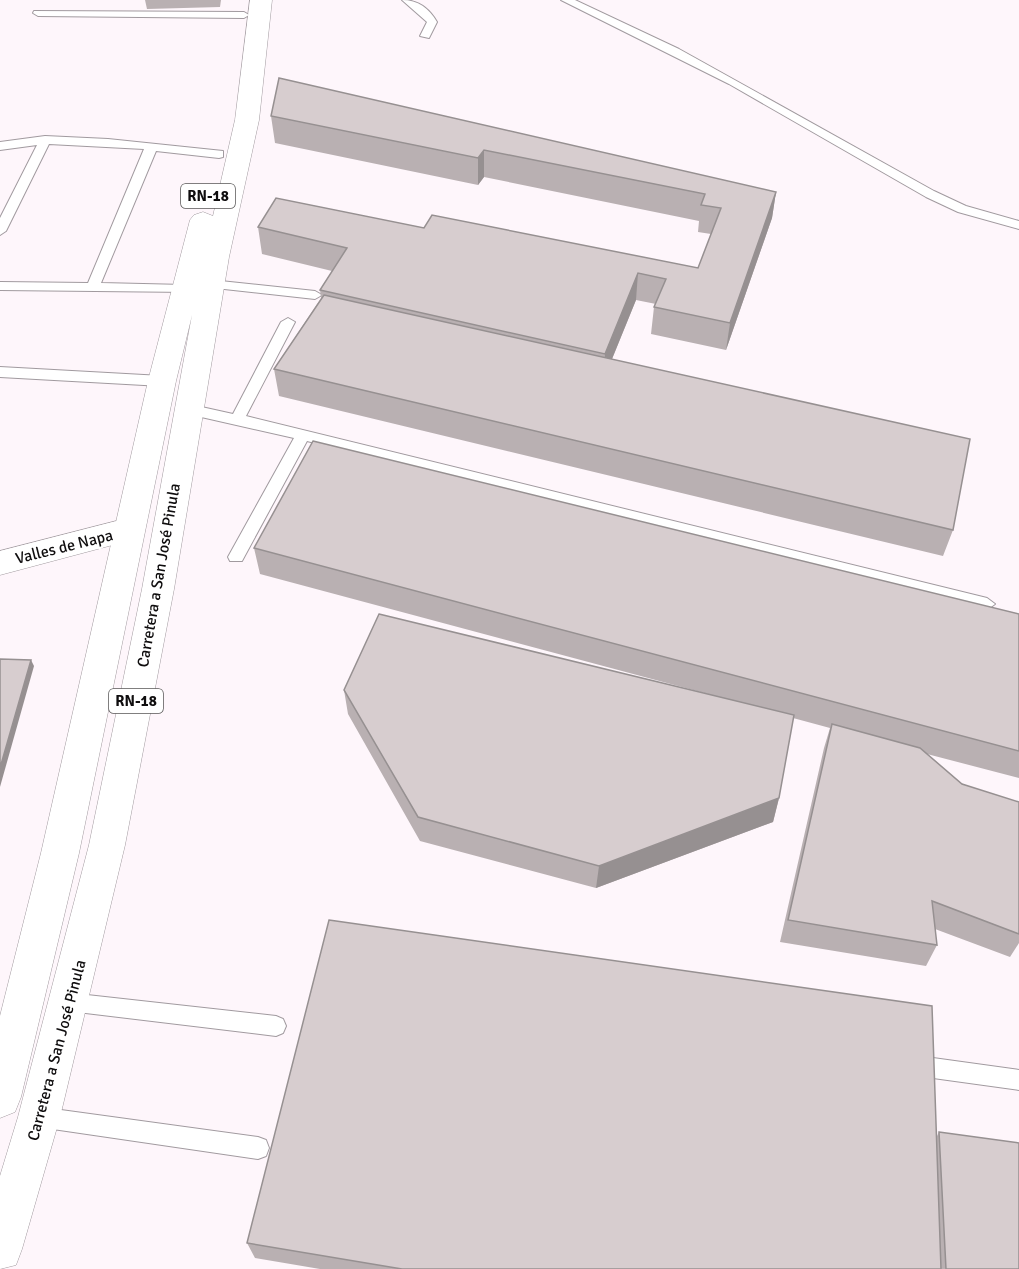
<svg xmlns="http://www.w3.org/2000/svg" width="1019" height="1269" font-family="Signika,sans-serif">
<style>
.lines{fill:none;stroke-linecap:round;stroke-linejoin:round}
.lane-casing{stroke:#a19a9f;stroke-width:2}
.street-casing{stroke:#a19a9f;stroke-width:1}
.primary-casing{stroke:#a19a9f;stroke-width:1}
.lane{fill:#fff;fill-rule:evenodd}
.street{fill:#fff;fill-rule:evenodd}
.primary{fill:#fff;fill-rule:evenodd}
.wall{fill:#b9b0b2}
.shaded-wall{fill:#969091}
.building{fill:#d7cdcf;stroke:#969091;stroke-width:1.5}
.labels{text-anchor:middle;stroke-width:4.5;stroke-linejoin:round;paint-order:stroke}
.shield{fill:#fff;stroke:#575656;stroke-width:1.5}
.shield-label{font-size:15px;font-weight:bold;fill:#0f0d0e}
.street-label{font-size:16px;fill:#0f0d0e;stroke:#fff}
</style>
<rect width="100%" height="100%" fill="#fef6fb"/>
<g class="lines">
<defs>
<g id="lane">
<path d="M402 0C418 0 429 8 437 22L429 38 420 36 427 22Z"/>
<path d="M561 0H575L679 49 934 191 966 206 1019 221V229L958 212 926 197 729 84Z"/>
<path d="M34 11 244 12 249 15 244 18 38 16 33 13Z"/>
<path d="M45 136 108 139 223 151V157L219 158 156 151 101 283 185 285 192 289 190 292 0 290V282L88 283 144 149 49 144 6 231 0 235V218L37 145 0 150V142Z"/>
<path d="M211 280 315 291 322 295 315 299 206 287 204 284Z"/>
<path d="M288 318 295 322 246 416 987 598 995 604 987 610 307 441 242 561H230L228 557 294 438 188 414 181 409 188 404 233 414 281 322Z"/>
<path d="M0 367 162 376 169 381 162 386 0 377Z"/>
<path d="M69 993 276 1016 283 1019 286 1026 283 1033 276 1036 69 1011 62 1009 59 1002 62 995Z"/>
<path d="M933 1058 1019 1070V1090L933 1078 926 1075 923 1068 926 1061Z"/>
<path d="M39 1107 258 1137 266 1140 269 1148 266 1156 258 1159 39 1127 32 1124 29 1117 32 1110Z"/>
</g>
<path id="street" d="M128 518 139 522 144 530 139 538 0 575V551Z"/>
<path id="primary" d="M250 0H272L259 120 229 257 174 589 125 845 60 1117 22 1249 16 1265 0 1269V1176L18 1117 89 845 142 589 192 315 176 381 79 853 21 1097 15 1112 0 1118V1016L41 853 148 381 190 220 194 215 203 212 213 216 235 120Z"/>
</defs>
<use href="#lane" class="lane-casing"/>
<use href="#street" class="street-casing"/>
<use href="#primary" class="primary-casing"/>
<use href="#lane" class="lane"/>
<use href="#street" class="street"/>
<use href="#primary" class="primary"/>
</g>
<g class="wall">
<path d="M145 0H221L220 7 147 9Z"/>
<path d="M271 116 776 192 772 218 726 350 651 334 654 307 656 304 636 300 612 359 953 530 943 556 279 396 274 369 321 298 320 290 332 271 262 254 258 227 424 228 698 268 711 234 698 232 699 221 484 177 478 185 275 143Z"/>
<path d="M254 548 1019 614V778L927 754 1019 934V943L1010 957 935 929 937 945 926 966 780 942 824 748 830 728 793 718 779 798 773 822 596 888 420 841 348 714 344 690 708 694 260 574Z"/>
<path d="M939 1132 1019 1269H320L255 1258 247 1243 937 1136Z"/>
</g>
<g class="shaded-wall">
<path d="M484 150V177L478 185V158Z"/>
<path d="M776 192 772 218 726 350 730 323Z"/>
<path d="M638 273 636 300 603 381 605 354Z"/>
<path d="M31 660 34 666 0 787V768Z"/>
<path d="M779 798 773 822 596 888 599 866Z"/>
</g>
<g class="building">
<path d="M279 78 776 192 730 323 654 307 666 279 638 273 605 354 320 290 347 248 258 227 276 198 424 228 432 215 698 268 721 208 701 205 705 194 484 150 478 158 271 116Z"/>
<path d="M324 295 970 439 953 530 274 369Z"/>
<path d="M313 441 1019 614V751L254 548Z"/>
<path d="M379 614 794 715 779 798 599 866 418 817 344 690Z"/>
<path d="M0 659 31 660 0 768Z"/>
<path d="M832 724 920 748 962 784 1019 802V934L932 901 937 945 788 920Z"/>
<path d="M329 920 932 1006 941 1269H402L247 1243Z"/>
<path d="M939 1132 1019 1143V1269H946Z"/>
</g>
<g class="labels">
<g class="shield">
<rect x="181" y="184" width="54" height="24" rx="4.5"/>
<rect x="109" y="689" width="54" height="24" rx="4.5"/>
</g>
<g class="shield-label">
<text x="208" y="201">RN-18</text>
<text x="136" y="706">RN-18</text>
</g>
<g class="street-label">
<text transform="translate(64 546) rotate(-14)" y="6">Valles de Napa</text>
<text transform="translate(158 575) rotate(-80)" y="6">Carretera a San José Pinula</text>
<text transform="translate(56 1050) rotate(-75)" y="6">Carretera a San José Pinula</text>
</g>
</g>
</svg>
